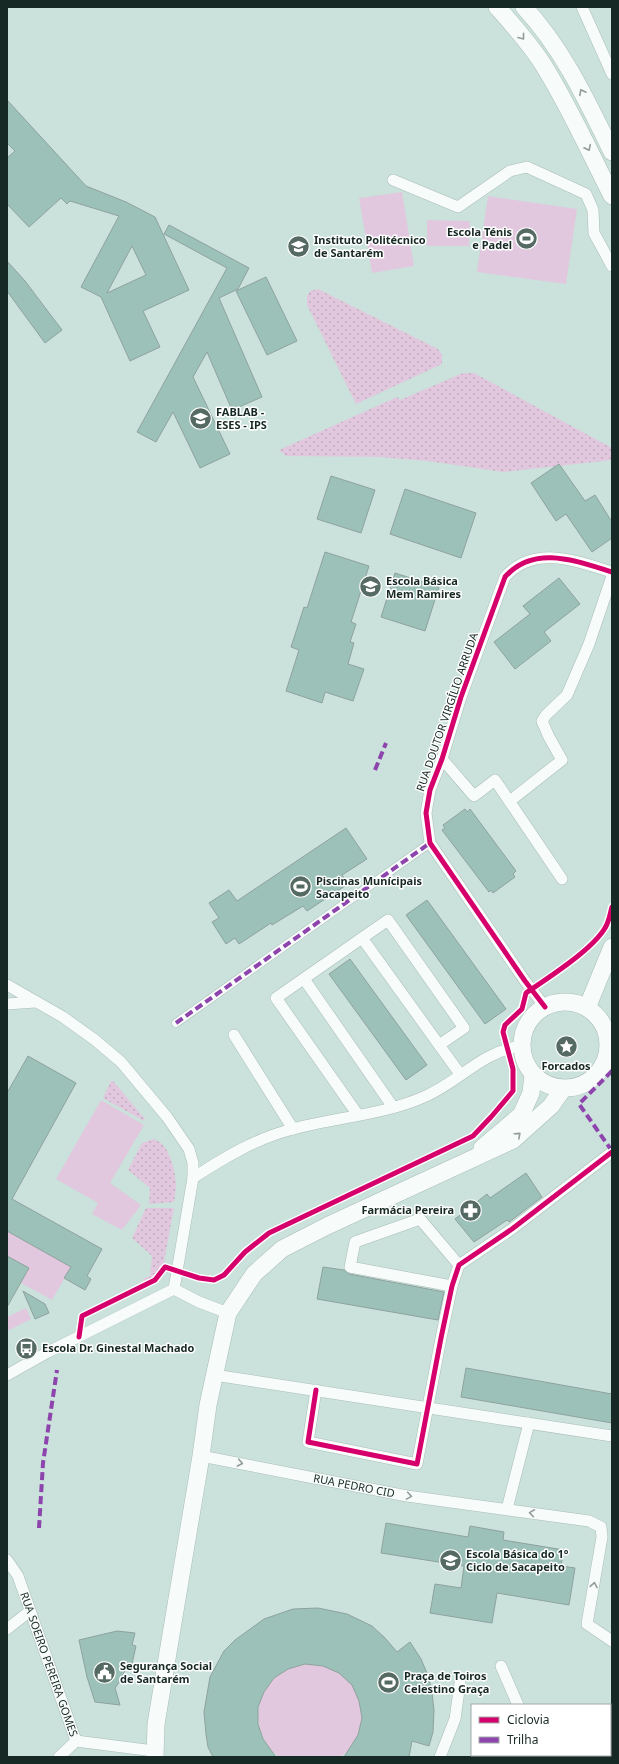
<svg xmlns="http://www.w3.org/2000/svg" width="619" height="1764" font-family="'Noto Sans',sans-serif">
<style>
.grass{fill:url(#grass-dots)}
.garden{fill:#e1c8de}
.building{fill:#9cc1b8;stroke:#8fa29d;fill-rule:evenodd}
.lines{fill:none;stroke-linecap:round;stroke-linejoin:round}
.pedestrian-casing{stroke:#aabdb8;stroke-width:9}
.minor-casing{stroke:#aabdb8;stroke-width:12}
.primary-casing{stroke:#aabdb8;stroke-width:18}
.pedestrian{stroke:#f7fbfa;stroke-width:8}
.minor{stroke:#f7fbfa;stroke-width:11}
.primary{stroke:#f7fbfa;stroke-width:17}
.quiet{stroke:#8e44ad;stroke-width:4;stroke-dasharray:8 4;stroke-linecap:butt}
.cycleway-casing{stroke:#fff;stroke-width:8}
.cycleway{stroke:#d6006c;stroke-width:5}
.oneway{stroke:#929c9a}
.labels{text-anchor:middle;stroke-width:3;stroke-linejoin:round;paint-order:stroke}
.poi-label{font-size:11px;font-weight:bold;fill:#172924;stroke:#fff;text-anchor:start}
.street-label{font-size:11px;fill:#172924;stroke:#fff}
</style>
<defs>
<pattern id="grass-dots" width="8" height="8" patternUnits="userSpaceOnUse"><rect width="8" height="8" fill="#e1c8de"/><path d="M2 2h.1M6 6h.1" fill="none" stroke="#c0acbe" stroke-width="1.8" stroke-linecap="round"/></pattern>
</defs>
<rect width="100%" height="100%" fill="#cae2db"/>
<g class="grass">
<path d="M318 289 438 349 442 355V364L356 404 307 305V296L310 291Z"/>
<path d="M463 373H474L612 448V460L503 472 428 461 378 457 286 456 279 450 397 397 400 400Z"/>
<path d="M111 1081H113L145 1119 144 1121 103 1098Z"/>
<path d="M153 1139C169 1143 175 1168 176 1184 176 1189 175 1196 174 1202L149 1204 150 1188 128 1170 142 1143Z"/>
<path d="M146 1208H174L163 1267 156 1277 145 1284 143 1279 150 1276 152 1256 132 1238Z"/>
</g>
<g class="garden">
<path d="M402 192 414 266 372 273 359 198Z"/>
<path d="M488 196 577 209 566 284 477 272Z"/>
<path d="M427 220 470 221 469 246H427Z"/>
<path d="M101 1100 144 1125 110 1183 141 1205 122 1230 92 1214 98 1203 56 1179Z"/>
<path d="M8 1232 71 1267 52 1300 21 1283 29 1268 7 1256V1235Z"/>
<path d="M26 1308 31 1319 7 1331V1317Z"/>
<path d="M305 1664 323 1666 339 1673 352 1685 359 1701 362 1718 358 1735 349 1750 340 1757H279C254 1739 251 1700 274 1678 283 1670 294 1667 305 1664Z"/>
</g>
<g class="building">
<path d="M7 100 86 186 126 202 155 217 189 290 143 311 160 347 130 361 101 297 81 287 119 216 70 201 67 204 61 198 29 227 7 204V158L15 151 7 143ZM132 246 146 275 107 293Z"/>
<path d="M169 225 249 268 238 289 219 298 262 397 232 410 207 352 193 377 230 454 200 468 173 412 156 442 137 432 227 268 164 234Z"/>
<path d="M7 261 25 281 62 330 45 343 7 291Z"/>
<path d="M266 277 297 341 267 355 236 291Z"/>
<path d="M559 464 585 501 595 495 612 522V538L592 552 566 514 556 521 531 483Z"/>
<path d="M331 476 375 490 361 533 317 519Z"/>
<path d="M405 489 476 513 461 558 390 534Z"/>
<path d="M325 552 369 566 351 622 356 624 350 642 354 643 348 664 364 669 353 701 325 692 322 703 286 691 299 650 291 647 304 607 307 608Z"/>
<path d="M395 573 439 587 425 631 381 617Z"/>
<path d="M559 578 580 604 544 632 551 641 515 669 494 642 530 614 523 606Z"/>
<path d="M465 809 467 812 470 809 516 871 513 874 515 877 493 893 491 890 489 892 442 830 445 828 443 825Z"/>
<path d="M346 828 367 859 342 875 348 884 307 911 303 906 272 925 271 923 239 944 235 938 226 944 212 922 219 918 209 903 229 890 237 901Z"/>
<path d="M427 900 506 1009 485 1024 406 915Z"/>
<path d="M350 959 427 1065 406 1080 329 974Z"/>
<path d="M28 1056 76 1083 12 1199 102 1249 87 1276 91 1279 85 1290 64 1278 71 1267 7 1231V1093Z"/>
<path d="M526 1173 542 1197 509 1222 507 1220 474 1242 455 1219 487 1194 490 1198Z"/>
<path d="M7 1256 29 1268 7 1307Z"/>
<path d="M323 1267 344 1270 349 1274 444 1292 438 1320 317 1299Z"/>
<path d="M23 1291 45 1304 49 1313 35 1319Z"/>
<path d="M466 1368 612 1394V1423L461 1397Z"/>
<path d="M386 1523 468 1537 470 1526 504 1532 503 1540 564 1550 561 1566 575 1568 569 1605 497 1593 492 1623 430 1613 435 1584 461 1588 464 1566 381 1553Z"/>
<path d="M318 1608 347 1614 372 1626 385 1638 397 1652 410 1642 421 1659 429 1678 432 1693 434 1710 433 1732 429 1746 412 1741 409 1757H344L358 1735 362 1718 359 1701 352 1685 339 1673 323 1666 305 1664 288 1669 274 1678 264 1692 258 1707V1724L263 1739 276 1757H213L208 1747 206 1734 204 1712 210 1677 224 1651 235 1640 264 1619 293 1609Z"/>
<path d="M117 1631 135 1633 132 1645 136 1646 131 1668H126L120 1681 115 1688 120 1705 95 1702 87 1677 79 1640Z"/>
</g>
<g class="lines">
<defs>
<path id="pedestrian" d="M176 1023 430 843"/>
<g id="minor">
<path d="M582 7 612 74"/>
<path d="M393 180 458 207 510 171 527 167 586 194 593 210 594 233 612 266"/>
<path d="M442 759 474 796 495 780 562 879"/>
<path d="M510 801 562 760 549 737 542 721 546 715 567 695 589 644 612 576"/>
<path d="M362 938 388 920 464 1028 439 1045"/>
<path d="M304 979 393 1107"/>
<path d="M7 985 63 1017 95 1040 121 1062 167 1117 189 1149 193 1163V1178L174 1289"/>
<path d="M7 1004 35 1002"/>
<path d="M545 1007 525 981 430 843 426 813 430 790 442 759 461 697 505 577C534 544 576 561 612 572"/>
<path d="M234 1035 293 1129"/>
<path d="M358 1115 276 998 362 938 460 1074"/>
<path d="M193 1178C225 1157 257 1138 293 1129 337 1117 384 1115 426 1096 460 1081 481 1052 521 1046"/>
<path d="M452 1286 350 1267 355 1242 420 1219 459 1265"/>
<path d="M7 1375 48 1352 174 1289 199 1302 228 1313"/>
<path d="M214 1375 612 1436"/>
<path d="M316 1390 308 1442 417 1464 441 1338 452 1286 459 1265 512 1229 612 1152"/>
<path id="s1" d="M201 1456 407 1496 589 1521 601 1527 602 1537 587 1624 612 1641"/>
<path d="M507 1509 529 1423"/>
<path id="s2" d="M7 1560 18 1576 76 1741 154 1751"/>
<path d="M7 1629 30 1611"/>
<path d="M501 1666 518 1705"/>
<path d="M541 1755V1757"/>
<path d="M59 1757 76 1741"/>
<path d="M440 1757 455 1719 460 1683"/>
</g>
<g id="primary">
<path d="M497 7C513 25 531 45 544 66 570 108 590 153 612 196"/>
<path d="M524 7C563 49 587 101 612 152"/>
<circle cx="565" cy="1045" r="43"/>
<path d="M587 1008 612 947"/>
<path d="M482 1148 521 1115 531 1093 533 1075"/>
<path d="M155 1757 156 1724 201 1456 208 1405 228 1313 254 1274 282 1249 327 1226 513 1140 551 1106 563 1089"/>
</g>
</defs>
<use href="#pedestrian" class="pedestrian-casing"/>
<use href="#minor" class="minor-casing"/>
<use href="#primary" class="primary-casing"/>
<use href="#pedestrian" class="pedestrian"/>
<use href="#minor" class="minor"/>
<use href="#primary" class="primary"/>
<g class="quiet">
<path d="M375 770 386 743"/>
<path d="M176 1023 430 843"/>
<path d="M612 1071 579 1104 612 1151"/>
<path d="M39 1528 43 1463 57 1370"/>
</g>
<defs>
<g id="cycleway">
<path d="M545 1007 525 981 430 843 426 813 430 790 442 759 461 697 505 577C534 544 576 561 612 572"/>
<path d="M79 1337 82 1316 155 1280 165 1267 199 1278 214 1280 224 1275 245 1252 269 1233 473 1136 491 1117 513 1091V1069L503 1032 505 1025 522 1009 526 993C548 978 592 950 605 928 609 922 610 914 612 907"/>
<path d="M316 1390 308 1442 417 1464 441 1338 452 1286 459 1265 512 1229 612 1152"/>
</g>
</defs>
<use href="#cycleway" class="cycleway-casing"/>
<use href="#cycleway" class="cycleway"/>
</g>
<defs><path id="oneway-chevron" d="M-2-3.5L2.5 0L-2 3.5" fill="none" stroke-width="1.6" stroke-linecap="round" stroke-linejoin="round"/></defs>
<g class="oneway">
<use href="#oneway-chevron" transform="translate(522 37) rotate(52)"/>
<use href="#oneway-chevron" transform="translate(582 92) rotate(-117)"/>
<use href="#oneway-chevron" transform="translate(588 148) rotate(64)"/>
<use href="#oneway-chevron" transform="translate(518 1135) rotate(-42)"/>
<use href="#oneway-chevron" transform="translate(240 1463) rotate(11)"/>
<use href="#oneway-chevron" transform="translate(409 1496) rotate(9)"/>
<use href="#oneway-chevron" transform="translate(532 1513) rotate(-172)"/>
<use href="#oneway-chevron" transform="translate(594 1585) rotate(-80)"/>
</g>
<defs>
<symbol id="stadium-disc" viewBox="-11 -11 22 22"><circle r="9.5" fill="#566a64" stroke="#fff"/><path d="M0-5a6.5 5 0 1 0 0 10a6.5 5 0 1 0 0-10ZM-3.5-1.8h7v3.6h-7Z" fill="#fff"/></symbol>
<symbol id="university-disc" viewBox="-11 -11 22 22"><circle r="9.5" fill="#566a64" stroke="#fff"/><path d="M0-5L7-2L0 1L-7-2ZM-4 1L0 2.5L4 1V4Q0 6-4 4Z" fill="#fff"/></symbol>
<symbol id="school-disc" viewBox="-11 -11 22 22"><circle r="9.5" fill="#566a64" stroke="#fff"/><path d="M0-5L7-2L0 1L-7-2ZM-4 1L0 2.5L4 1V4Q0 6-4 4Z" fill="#fff"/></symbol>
<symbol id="sight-disc" viewBox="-11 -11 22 22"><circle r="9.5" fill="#566a64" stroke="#fff"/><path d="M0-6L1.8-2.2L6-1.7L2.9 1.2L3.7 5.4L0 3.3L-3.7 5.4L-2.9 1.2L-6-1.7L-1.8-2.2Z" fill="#fff"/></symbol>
<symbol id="pharmacy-disc" viewBox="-11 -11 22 22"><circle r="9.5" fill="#566a64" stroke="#fff"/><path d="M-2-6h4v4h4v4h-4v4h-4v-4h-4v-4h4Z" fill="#fff"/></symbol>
<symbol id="bus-disc" viewBox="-11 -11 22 22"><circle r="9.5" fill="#566a64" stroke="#fff"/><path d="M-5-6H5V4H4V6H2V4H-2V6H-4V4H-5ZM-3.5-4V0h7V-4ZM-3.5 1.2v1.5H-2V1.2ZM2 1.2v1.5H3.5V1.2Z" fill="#fff"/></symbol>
<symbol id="civic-disc" viewBox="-11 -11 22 22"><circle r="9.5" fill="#566a64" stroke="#fff"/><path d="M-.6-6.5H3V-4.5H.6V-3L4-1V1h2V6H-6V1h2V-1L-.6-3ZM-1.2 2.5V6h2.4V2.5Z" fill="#fff"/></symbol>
</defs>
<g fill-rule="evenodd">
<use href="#stadium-disc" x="514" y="226" width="25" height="25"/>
<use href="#university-disc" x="286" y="234" width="25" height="25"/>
<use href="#university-disc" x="188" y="406" width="25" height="25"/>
<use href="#school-disc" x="358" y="574" width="25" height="25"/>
<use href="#stadium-disc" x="288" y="874" width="25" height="25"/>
<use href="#sight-disc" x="554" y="1034" width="25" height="25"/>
<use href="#pharmacy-disc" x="458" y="1198" width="25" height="25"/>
<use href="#bus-disc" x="14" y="1336" width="25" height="25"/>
<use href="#school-disc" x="438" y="1548" width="25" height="25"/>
<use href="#civic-disc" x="92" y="1660" width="25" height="25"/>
<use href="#stadium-disc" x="376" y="1670" width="25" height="25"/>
</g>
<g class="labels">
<g class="poi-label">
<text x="512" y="236" text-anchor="end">Escola Ténis<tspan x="512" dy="13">e Padel</tspan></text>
<text x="314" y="244">Instituto Politécnico<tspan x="314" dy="13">de Santarém</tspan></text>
<text x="216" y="416">FABLAB -<tspan x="216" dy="13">ESES - IPS</tspan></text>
<text x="386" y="585">Escola Básica<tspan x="386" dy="13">Mem Ramires</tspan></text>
<text x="316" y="885">Piscinas Munícipais<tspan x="316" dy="13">Sacapeito</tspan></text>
<text x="566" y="1070" text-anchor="middle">Forcados</text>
<text x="454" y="1214" text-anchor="end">Farmácia Pereira</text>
<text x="42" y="1352">Escola Dr. Ginestal Machado</text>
<text x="466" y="1558">Escola Básica do 1°<tspan x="466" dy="13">Ciclo de Sacapeito</tspan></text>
<text x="120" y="1670">Segurança Social<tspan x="120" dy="13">de Santarém</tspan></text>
<text x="404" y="1680">Praça de Toiros<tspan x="404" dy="13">Celestino Graça</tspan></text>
</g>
<g class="street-label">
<text transform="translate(447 712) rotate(-71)" y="4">RUA DOUTOR VIRGÍLIO ARRUDA</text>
<text dy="4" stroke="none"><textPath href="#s1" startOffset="156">RUA PEDRO CID</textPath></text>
<text dy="4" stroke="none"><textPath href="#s2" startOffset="113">RUA SOEIRO PEREIRA GOMES</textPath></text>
</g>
</g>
<rect width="619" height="1764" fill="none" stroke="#172924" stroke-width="16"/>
<rect x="471" y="1704" width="140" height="52" fill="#ffffff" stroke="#a2a9a7"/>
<rect x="479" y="1717" width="20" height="6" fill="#d6006c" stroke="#a2a9a7"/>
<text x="507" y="1724" font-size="12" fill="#172924">Ciclovia</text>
<rect x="479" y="1737" width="20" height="6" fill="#8e44ad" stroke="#a2a9a7"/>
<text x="507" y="1744" font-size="12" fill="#172924">Trilha</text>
</svg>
